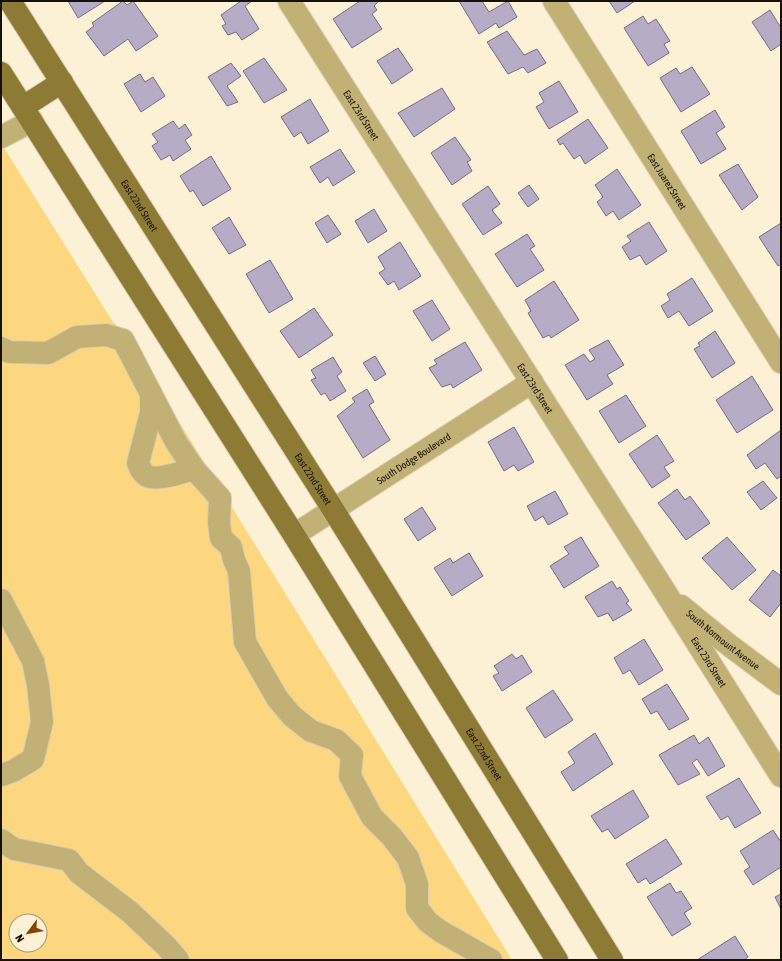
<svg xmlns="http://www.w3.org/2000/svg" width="782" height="961" font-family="'Asap Condensed',sans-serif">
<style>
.green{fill:#fcd77f;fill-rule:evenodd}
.building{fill:#b7acc6;stroke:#786e86}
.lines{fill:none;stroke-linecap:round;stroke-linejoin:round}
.minor-casing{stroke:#d8cdb4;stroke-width:24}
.major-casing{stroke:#d8cdb4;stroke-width:24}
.minor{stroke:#c2b175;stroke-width:22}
.major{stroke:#8d7a35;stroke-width:22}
.labels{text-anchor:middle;stroke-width:3;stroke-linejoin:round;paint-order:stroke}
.street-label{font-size:10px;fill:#161209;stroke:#fdf1d5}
</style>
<rect width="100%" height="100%" fill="#fdf1d5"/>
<path class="green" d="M1 143 113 322 123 331 512 960H1ZM16 921H40V945H16Z"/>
<g class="building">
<path d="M68 1H105L78 18Z"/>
<path d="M123 1 127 5 133 1 158 36 136 51 128 39 104 56 86 32 94 26 92 23Z"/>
<path d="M241 1H252L245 6 259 29 242 40 236 32 228 35 222 26 226 24 221 15Z"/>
<path d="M360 1H379L374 6 377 10 372 14 382 29 352 48 333 19Z"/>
<path d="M459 1H482L489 12 508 1 517 17 499 28 496 23 479 34Z"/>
<path d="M609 1H635L617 13Z"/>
<path d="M770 10 781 28V44L771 51 752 22Z"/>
<path d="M643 16 648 24 656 19 670 41 664 44 669 53 648 66 624 28Z"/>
<path d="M507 31 524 55 537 49 546 63 528 73 523 67 508 74 487 42Z"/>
<path d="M398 48 413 70 392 84 377 61Z"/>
<path d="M264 58 287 90 264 103 243 71Z"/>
<path d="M231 63 241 76 227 86 238 102 227 106 208 77Z"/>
<path d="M692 67 710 94 681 112 660 78 676 68 680 74Z"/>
<path d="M140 74 145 82 153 77 165 96 141 112 124 84Z"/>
<path d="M559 81 578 112 549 129 536 107 544 102 539 93Z"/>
<path d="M442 88 455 109 414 137 398 113Z"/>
<path d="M310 99 329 131 308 144 301 132 294 137 281 117Z"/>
<path d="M715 110 725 127 716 133 726 149 701 164 681 131Z"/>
<path d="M588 119 608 148 585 164 580 155 574 159 563 143 560 145 557 140Z"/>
<path d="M173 121 179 129 185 124 192 135 185 140 191 149 173 161 170 155 161 160 152 146 158 142 152 134Z"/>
<path d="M455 137 471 160 467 162 472 171 452 185 431 153Z"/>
<path d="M340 149 355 172 333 186 328 177 320 183 310 167Z"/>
<path d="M211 156 231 189 203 206 193 190 190 192 180 176Z"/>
<path d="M738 164 758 197 742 210 719 175Z"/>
<path d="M617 169 641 205 619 220 613 211 606 216 597 202 603 197 595 185Z"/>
<path d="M529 185 539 199 528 207 518 193Z"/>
<path d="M488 186 500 204 492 210 502 223 483 235 462 204Z"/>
<path d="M374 209 387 231 368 243 355 221Z"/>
<path d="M328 215 341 234 327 243 315 223Z"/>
<path d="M229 217 246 245 229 254 212 228Z"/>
<path d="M649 222 667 251 646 265 640 255 630 260 622 247 631 241 627 236Z"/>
<path d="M781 223V264L778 266 759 237Z"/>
<path d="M527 234 535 246 530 249 544 270 517 287 495 254Z"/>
<path d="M400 242 421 276 399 290 394 281 388 285 379 273 385 269 378 257Z"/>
<path d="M270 260 293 299 269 313 246 274Z"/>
<path d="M692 278 713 311 689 326 679 311 668 318 661 306 670 300 667 294Z"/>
<path d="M554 281 579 320 551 338 549 335 543 338 528 313 531 311 525 300Z"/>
<path d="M432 300 450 329 432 341 413 311Z"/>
<path d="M314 308 333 335 299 358 280 331Z"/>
<path d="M715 331 735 363 712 378 694 349 700 346 698 343Z"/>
<path d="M608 340 624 365 607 375 613 384 587 400 565 365 584 354 590 362 595 359 589 350Z"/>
<path d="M465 342 482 370 453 388 451 384 442 387 429 368 437 364 434 360Z"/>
<path d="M375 356 386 374 375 381 363 363Z"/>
<path d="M333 357 342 372 337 376 346 391 330 401 325 393 321 395 311 380 316 378 311 370Z"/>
<path d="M752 376 773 410 737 433 716 400Z"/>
<path d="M367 389 374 402 369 405 390 440 363 458 337 416 355 402 352 398Z"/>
<path d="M626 395 646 426 619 443 599 411Z"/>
<path d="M514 427 534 462 518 471 514 465 504 471 488 442Z"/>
<path d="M781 430V476L777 479 765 463 756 469 747 455Z"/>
<path d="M657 435 674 461 664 467 670 476 652 488 629 454Z"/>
<path d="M763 481 777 498 761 510 747 492Z"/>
<path d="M677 489 685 500 690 496 710 523 686 540 658 503Z"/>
<path d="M555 491 568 514 548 525 543 516 535 521 527 506Z"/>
<path d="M422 507 436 529 418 541 404 519Z"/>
<path d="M581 537 599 566 564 588 550 566 569 554 564 547Z"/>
<path d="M727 537 756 570 732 590 702 558Z"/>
<path d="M469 553 483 576 452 596 434 568 450 558 453 563Z"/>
<path d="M773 570 781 576V603L770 617 749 600Z"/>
<path d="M612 581 617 589 620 587 629 601 626 603 632 610 613 621 608 613 598 617 585 597Z"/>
<path d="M644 639 663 670 639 685 630 670 623 674 614 658Z"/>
<path d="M512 654 516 659 522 655 532 672 502 691 493 676 499 673 494 666Z"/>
<path d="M667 684 689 719 669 730 657 711 651 714 642 699Z"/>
<path d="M553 690 573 720 545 738 526 708Z"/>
<path d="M595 733 613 764 573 791 561 772 575 763 568 752Z"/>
<path d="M694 735 699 744 708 737 725 766 708 776 697 759 692 763 700 774 678 785 659 755Z"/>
<path d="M739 778 761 813 735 828 728 816 721 820 706 797Z"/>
<path d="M633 790 649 817 615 839 608 829 602 832 591 816Z"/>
<path d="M773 830 781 842V867L753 885 744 871 750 867 740 851Z"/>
<path d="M666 839 682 864 650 884 646 878 638 883 626 864Z"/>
<path d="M670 883 676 893 681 891 692 908 684 913 691 924 672 936 647 897Z"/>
<path d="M781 894V909L775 897Z"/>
<path d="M735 936 748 957 744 960H697Z"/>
</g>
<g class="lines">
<defs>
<g id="minor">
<path id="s1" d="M289 1 657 579 781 776"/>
<path id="s2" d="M554 1 781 362"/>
<path d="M1 137 32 121"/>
<path d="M1 348 9 352 48 353 77 337 106 335 123 340 176 442 194 469 220 498 219 523 221 538 231 547 234 560 239 571 245 642 277 698 292 716 311 731 336 740 352 755 350 776 372 817 392 837 408 858 417 884V908L428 922 440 931 491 960"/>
<path d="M151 394V413L138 463C140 468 142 473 147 476 158 481 182 472 194 469"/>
<path id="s3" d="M294 535 532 382"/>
<path d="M1 600 33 661 38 685 42 722 33 759 13 771 1 775"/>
<path id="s4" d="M681 606 725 642 781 684"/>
<path d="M1 840 14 849 69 860 79 873 130 912 166 946 178 960"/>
</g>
<g id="major">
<path id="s5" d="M10 1 334 511 612 960"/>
<path d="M1 73 294 535 557 960"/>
<path d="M23 107 62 82"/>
</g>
</defs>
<use href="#minor" class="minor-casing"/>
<use href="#major" class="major-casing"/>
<use href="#minor" class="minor"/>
<use href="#major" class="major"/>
</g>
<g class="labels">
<g class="street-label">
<text dy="4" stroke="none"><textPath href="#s1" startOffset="135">East 23rd Street</textPath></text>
<text dy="4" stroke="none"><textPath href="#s2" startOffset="213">East Juarez Street</textPath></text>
<text dy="4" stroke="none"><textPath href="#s5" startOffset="242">East 22nd Street</textPath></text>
<text dy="4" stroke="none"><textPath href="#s1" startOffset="459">East 23rd Street</textPath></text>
<text dy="4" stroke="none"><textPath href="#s3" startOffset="142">South Dodge Boulevard</textPath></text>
<text dy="4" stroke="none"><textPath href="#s5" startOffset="566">East 22nd Street</textPath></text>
<text dy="4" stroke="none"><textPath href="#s4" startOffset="54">South Normount Avenue</textPath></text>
<text dy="4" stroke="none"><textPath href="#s1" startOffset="783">East 23rd Street</textPath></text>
<text dy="4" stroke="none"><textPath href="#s5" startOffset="890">East 22nd Street</textPath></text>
</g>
</g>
<rect width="782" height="961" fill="none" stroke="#161209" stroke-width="4"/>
<g transform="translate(28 933) rotate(238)"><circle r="19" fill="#fdf1d5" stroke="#a19883"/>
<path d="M0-3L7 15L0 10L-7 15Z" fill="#834603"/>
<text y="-6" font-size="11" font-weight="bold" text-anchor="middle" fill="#161209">N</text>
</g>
</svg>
